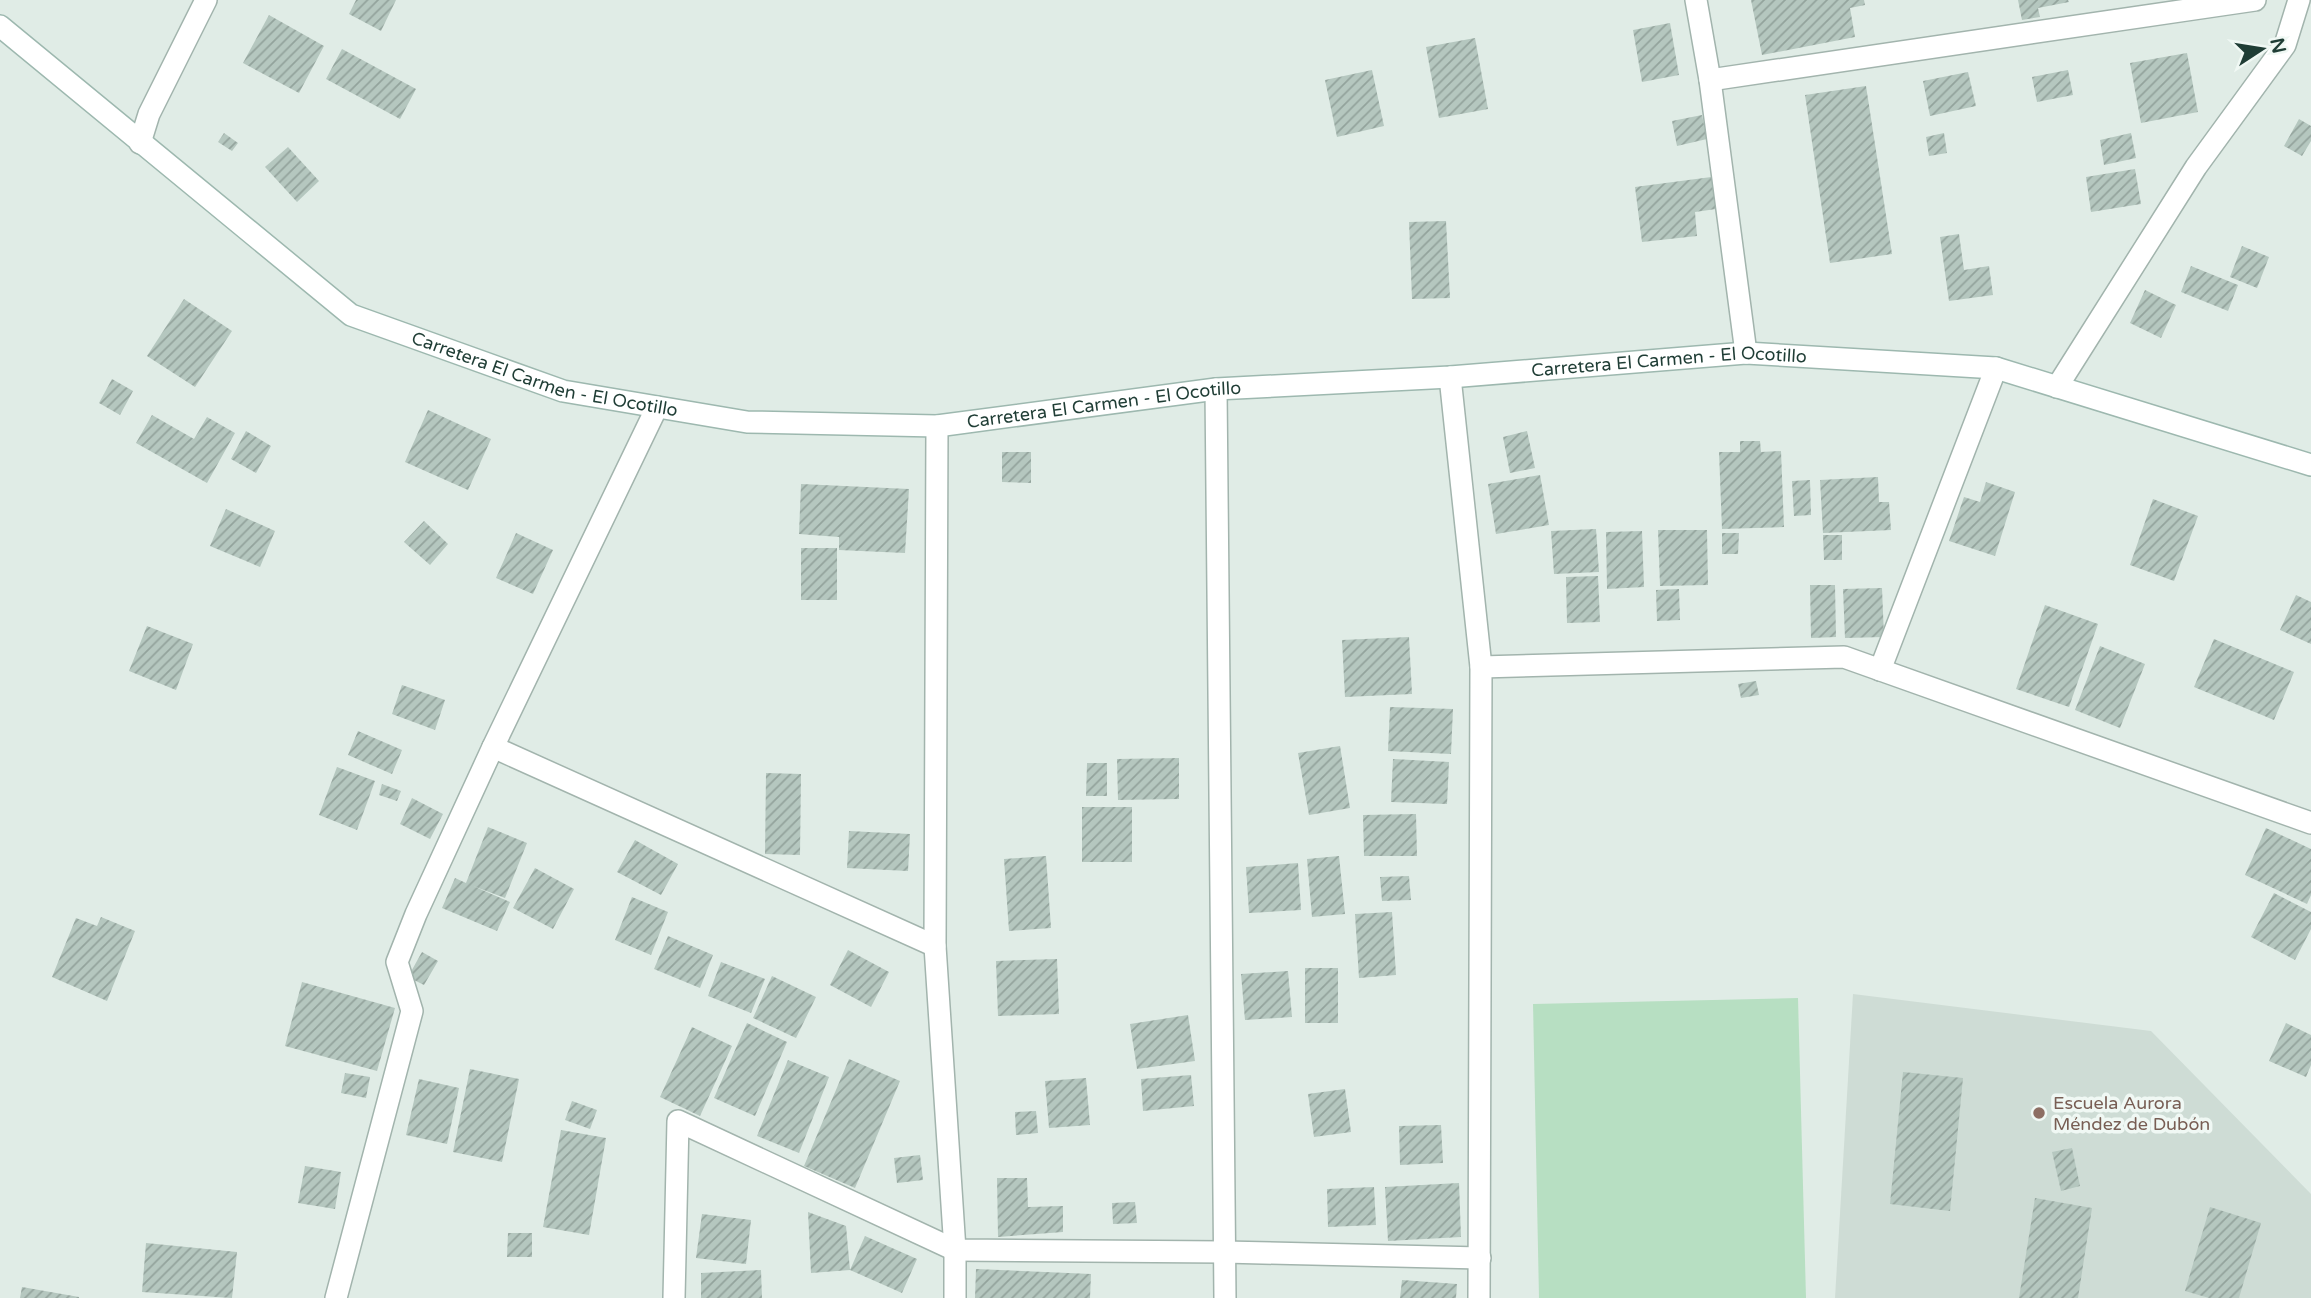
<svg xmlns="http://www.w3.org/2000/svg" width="2311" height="1298" font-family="'Varela Round',sans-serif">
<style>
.built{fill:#cedcd5}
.pitch{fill:#b7dfc2}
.building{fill:url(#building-hatch)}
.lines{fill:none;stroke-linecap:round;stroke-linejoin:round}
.minor-casing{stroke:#a2b4ad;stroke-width:24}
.secondary-casing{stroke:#9db8af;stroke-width:24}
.minor{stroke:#fff;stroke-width:21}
.secondary{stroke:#fff;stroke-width:21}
.education-dot{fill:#8d6e63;stroke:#f0f8f4;stroke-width:2.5}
.labels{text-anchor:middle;stroke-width:7;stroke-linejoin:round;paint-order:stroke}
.street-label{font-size:18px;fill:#1f3d35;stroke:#f0f8f4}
.education-label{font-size:18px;fill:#785e54;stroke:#f0f8f4;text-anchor:start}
</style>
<defs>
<pattern id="building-hatch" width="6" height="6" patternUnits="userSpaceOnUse" patternTransform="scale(1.75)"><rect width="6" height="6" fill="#b5c7bf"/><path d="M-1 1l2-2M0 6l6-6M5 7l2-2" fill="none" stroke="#93a39c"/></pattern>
</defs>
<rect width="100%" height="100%" fill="#e0ece6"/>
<path class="built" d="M1853 994 2151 1031 2311 1194V1298H1835Z"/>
<path class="pitch" d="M1798 998 1806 1298H1539L1533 1004Z"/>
<g class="building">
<path d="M356 0H396L381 31 349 14Z"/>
<path d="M1751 0H1864L1865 5 1850 8 1855 37 1762 55Z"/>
<path d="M2018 0H2068L2069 2 2038 8 2040 17 2022 20Z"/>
<path d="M269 15 324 46 299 93 243 63Z"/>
<path d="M1670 23 1679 75 1642 82 1633 30Z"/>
<path d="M1475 38 1488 109 1439 118 1426 47Z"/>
<path d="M342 49 416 89 400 119 326 79Z"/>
<path d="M2187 53 2198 112 2141 123 2130 63Z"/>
<path d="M1372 70 1384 126 1337 137 1325 80Z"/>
<path d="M2068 70 2073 95 2037 102 2032 77Z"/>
<path d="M1968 72 1976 106 1930 116 1923 81Z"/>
<path d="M1866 86 1892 254 1830 263 1805 95Z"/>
<path d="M1702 115 1707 139 1677 146 1672 121Z"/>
<path d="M2299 119 2311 126V141L2302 156 2284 146Z"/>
<path d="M224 133 238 143 232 151 218 142Z"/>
<path d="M1944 133 1947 153 1929 156 1926 137Z"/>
<path d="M2131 133 2136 158 2104 165 2100 140Z"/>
<path d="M288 147 319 181 297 202 265 167Z"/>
<path d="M2135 169 2141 204 2091 212 2086 177Z"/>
<path d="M1719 176 1723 208 1695 212 1697 236 1642 242 1635 187Z"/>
<path d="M1446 221 1450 298 1412 299 1409 222Z"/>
<path d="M1959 234 1964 270 1989 266 1993 295 1949 301 1940 237Z"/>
<path d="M2242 246 2269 257 2257 288 2230 277Z"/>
<path d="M2191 266 2238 285 2228 311 2181 292Z"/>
<path d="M2145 290 2176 305 2161 338 2130 323Z"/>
<path d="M184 299 232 331 195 387 147 356Z"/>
<path d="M112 379 133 391 120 415 99 403Z"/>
<path d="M428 410 491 439 468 490 405 462Z"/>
<path d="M152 415 194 439 207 417 235 433 207 483 136 443Z"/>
<path d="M246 431 271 446 256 473 231 459Z"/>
<path d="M1527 431 1535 468 1510 473 1503 437Z"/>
<path d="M1740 441H1760L1761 452 1781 451 1784 527 1722 529 1719 452H1740Z"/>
<path d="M1002 452H1031V483L1002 482Z"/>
<path d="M1540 475 1549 525 1496 534 1488 484Z"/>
<path d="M1878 477 1879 502H1889L1891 530 1823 533 1820 480Z"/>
<path d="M1810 480 1811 515 1794 516 1792 481Z"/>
<path d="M1986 482 2015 492 1995 556 1949 541 1964 497 1980 502Z"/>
<path d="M801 484 909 489 905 553 839 550V537L799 534Z"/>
<path d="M2153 499 2198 516 2174 581 2130 565Z"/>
<path d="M226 509 275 531 260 567 210 546Z"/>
<path d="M424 521 448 544 430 565 404 542Z"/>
<path d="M1596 529 1599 572 1554 574 1551 531Z"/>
<path d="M1658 530H1707L1708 585 1660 586Z"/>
<path d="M1642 531 1644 587 1607 589 1606 532Z"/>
<path d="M516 533 553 550 533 594 496 578Z"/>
<path d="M1722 533H1739L1738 554H1722Z"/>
<path d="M1823 535H1842V560H1824Z"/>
<rect x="801" y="548" width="36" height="52"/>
<path d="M1598 576 1600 622 1567 623 1566 577Z"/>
<path d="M1810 585H1835L1836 637 1811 638Z"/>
<path d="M1882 588 1884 637 1845 638 1843 589Z"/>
<path d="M1679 589 1680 620 1657 621 1656 590Z"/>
<path d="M2296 595 2311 602V644L2280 630Z"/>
<path d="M2045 605 2098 624 2069 707 2016 689Z"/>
<path d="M147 626 193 644 176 690 129 671Z"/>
<path d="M1409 637 1412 694 1345 697 1342 640Z"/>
<path d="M2214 639 2294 672 2274 720 2194 687Z"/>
<path d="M2100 646 2145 664 2120 728 2075 710Z"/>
<path d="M1756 681 1759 695 1741 698 1738 684Z"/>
<path d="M402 685 445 700 435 730 392 714Z"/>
<path d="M1390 707 1453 709 1451 754 1388 751Z"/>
<path d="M358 731 402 750 392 774 348 755Z"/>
<path d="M1340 746 1350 808 1309 815 1298 753Z"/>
<path d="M1179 758V799L1118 800 1117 759Z"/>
<path d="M1393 759 1449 762 1447 804 1391 802Z"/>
<path d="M1087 763H1107V796H1086Z"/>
<path d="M337 767 375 781 357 830 319 815Z"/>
<path d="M766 773 801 774 800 855 765 854Z"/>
<path d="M382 784 401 791 397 801 379 795Z"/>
<path d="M412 798 443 814 430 839 400 824Z"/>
<rect x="1082" y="807" width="50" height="55"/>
<path d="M1416 814 1417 856H1364L1363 815Z"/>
<path d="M488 827 527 843 505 898 473 886 510 902 497 931 442 908 455 878 466 883Z"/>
<path d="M2266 828 2311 849V895L2307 904 2245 875Z"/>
<path d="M849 831 910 834 908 871 847 868Z"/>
<path d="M635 840 678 864 661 895 617 872Z"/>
<path d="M1046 856 1051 928 1009 931 1004 859Z"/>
<path d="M1339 856 1345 914 1312 917 1307 859Z"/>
<path d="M1298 863 1301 910 1249 913 1246 867Z"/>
<path d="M535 868 574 889 553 929 513 908Z"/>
<path d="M1409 876 1411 900 1382 901 1380 877Z"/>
<path d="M2274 893 2311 912V929L2295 960 2251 937Z"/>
<path d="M632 897 668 912 651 955 615 940Z"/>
<path d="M1392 912 1396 975 1359 978 1355 914Z"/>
<path d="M101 917 135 931 107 1001 52 977 76 918 97 926Z"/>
<path d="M668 936 713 955 700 988 654 969Z"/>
<path d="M848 950 889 972 871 1007 830 985Z"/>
<path d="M422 952 438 961 424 985 408 977Z"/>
<path d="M1057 959 1059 1014 998 1016 996 961Z"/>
<path d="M721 962 765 979 751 1013 708 996Z"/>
<rect x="1305" y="968" width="33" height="55"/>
<path d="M1288 971 1292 1017 1245 1020 1241 974Z"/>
<path d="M772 976 816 997 796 1038 753 1018Z"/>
<path d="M302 982 395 1008 377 1071 285 1046Z"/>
<path d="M1188 1015 1195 1061 1137 1069 1130 1024Z"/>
<path d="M747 1023 787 1042 755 1116 714 1098Z"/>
<path d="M2286 1023 2311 1035V1065L2306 1077 2269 1061Z"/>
<path d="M692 1027 732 1046 700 1116 660 1097Z"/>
<path d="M849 1059 900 1081 855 1188 804 1166Z"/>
<path d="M788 1060 829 1077 799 1153 757 1136Z"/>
<path d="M470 1069 519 1079 502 1162 453 1152Z"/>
<path d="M1903 1072 1963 1078 1950 1211 1890 1204Z"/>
<path d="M345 1073 370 1077 366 1098 341 1093Z"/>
<path d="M1191 1075 1194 1106 1143 1111 1141 1079Z"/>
<path d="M1086 1078 1090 1125 1049 1128 1045 1081Z"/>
<path d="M419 1079 459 1088 447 1144 406 1135Z"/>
<path d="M1345 1089 1351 1132 1314 1137 1308 1094Z"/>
<path d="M572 1101 597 1110 590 1129 565 1120Z"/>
<path d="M1036 1111 1038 1133 1016 1135 1015 1112Z"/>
<path d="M1441 1125 1443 1163 1400 1165 1399 1126Z"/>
<path d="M561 1130 606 1138 589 1235 543 1227Z"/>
<path d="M2072 1148 2080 1186 2061 1191 2052 1152Z"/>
<path d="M920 1155 923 1180 897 1183 894 1158Z"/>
<path d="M305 1166 341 1172 335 1209 298 1203Z"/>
<path d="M997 1178H1027L1028 1207 1063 1206V1232L998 1237Z"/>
<path d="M1459 1183 1461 1237 1388 1241 1385 1187Z"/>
<path d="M1374 1187 1376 1225 1328 1227 1327 1189Z"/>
<path d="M2035 1198 2092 1208 2078 1298H2019Z"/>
<path d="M1135 1202 1137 1223 1113 1224 1112 1203Z"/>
<path d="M2210 1207 2261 1223 2239 1298H2209L2185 1291Z"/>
<path d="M808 1212 846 1226 850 1270 865 1236 917 1259 902 1293 850 1270 811 1273Z"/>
<path d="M702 1214 751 1220 746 1264 696 1258Z"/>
<path d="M508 1233H532V1257H507Z"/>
<path d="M146 1243 237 1252 232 1298 142 1292Z"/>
<path d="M976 1269 1091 1274 1090 1298H975Z"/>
<path d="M761 1270 762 1298H701V1273Z"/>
<path d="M1402 1280 1457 1284 1456 1298H1400Z"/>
<path d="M22 1287 79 1297V1298H20Z"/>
</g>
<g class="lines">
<defs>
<g id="minor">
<path d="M1696 0 1710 80 1746 353"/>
<path d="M1710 80 2255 0"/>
<path d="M140 143 149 114 206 0"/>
<path d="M1450 377 1481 667 1479 1298"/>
<path d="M2057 387 2196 167 2285 45 2299 0"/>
<path d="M1216 389 1225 1298"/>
<path d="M937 426 935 946 955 1250V1298"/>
<path d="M1481 667 1844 657 2311 823"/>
<path d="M1880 670 1996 368"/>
<path d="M493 747 935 946"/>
<path d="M336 1298 412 1011 397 962 416 914 493 747 657 407"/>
<path d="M674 1298 678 1121 955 1250 1224 1252 1480 1258"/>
</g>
<g id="secondary">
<path id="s1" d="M0 26 351 315 563 391 747 422 937 426 1216 389 1450 377 1746 353 1996 368 2311 465"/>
</g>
</defs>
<use href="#minor" class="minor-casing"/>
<use href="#secondary" class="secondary-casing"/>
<use href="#minor" class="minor"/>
<use href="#secondary" class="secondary"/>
</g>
<circle class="education-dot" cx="2039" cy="1113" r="7"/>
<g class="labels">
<g class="street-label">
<text dy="6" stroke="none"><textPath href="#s1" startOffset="1792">Carretera El Carmen - El Ocotillo</textPath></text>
<text dy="6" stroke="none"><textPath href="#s1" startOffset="658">Carretera El Carmen - El Ocotillo</textPath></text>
<text dy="6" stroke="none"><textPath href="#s1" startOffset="1225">Carretera El Carmen - El Ocotillo</textPath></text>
</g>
<g class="education-label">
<text x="2053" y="1109">Escuela Aurora<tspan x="2053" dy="21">Méndez de Dubón</tspan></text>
</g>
</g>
<g transform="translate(2262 49) rotate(78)" stroke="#f0f8f4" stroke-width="5" paint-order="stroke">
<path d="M0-5L12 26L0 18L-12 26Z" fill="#1f3d35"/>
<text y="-10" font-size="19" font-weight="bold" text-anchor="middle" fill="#1f3d35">N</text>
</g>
</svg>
